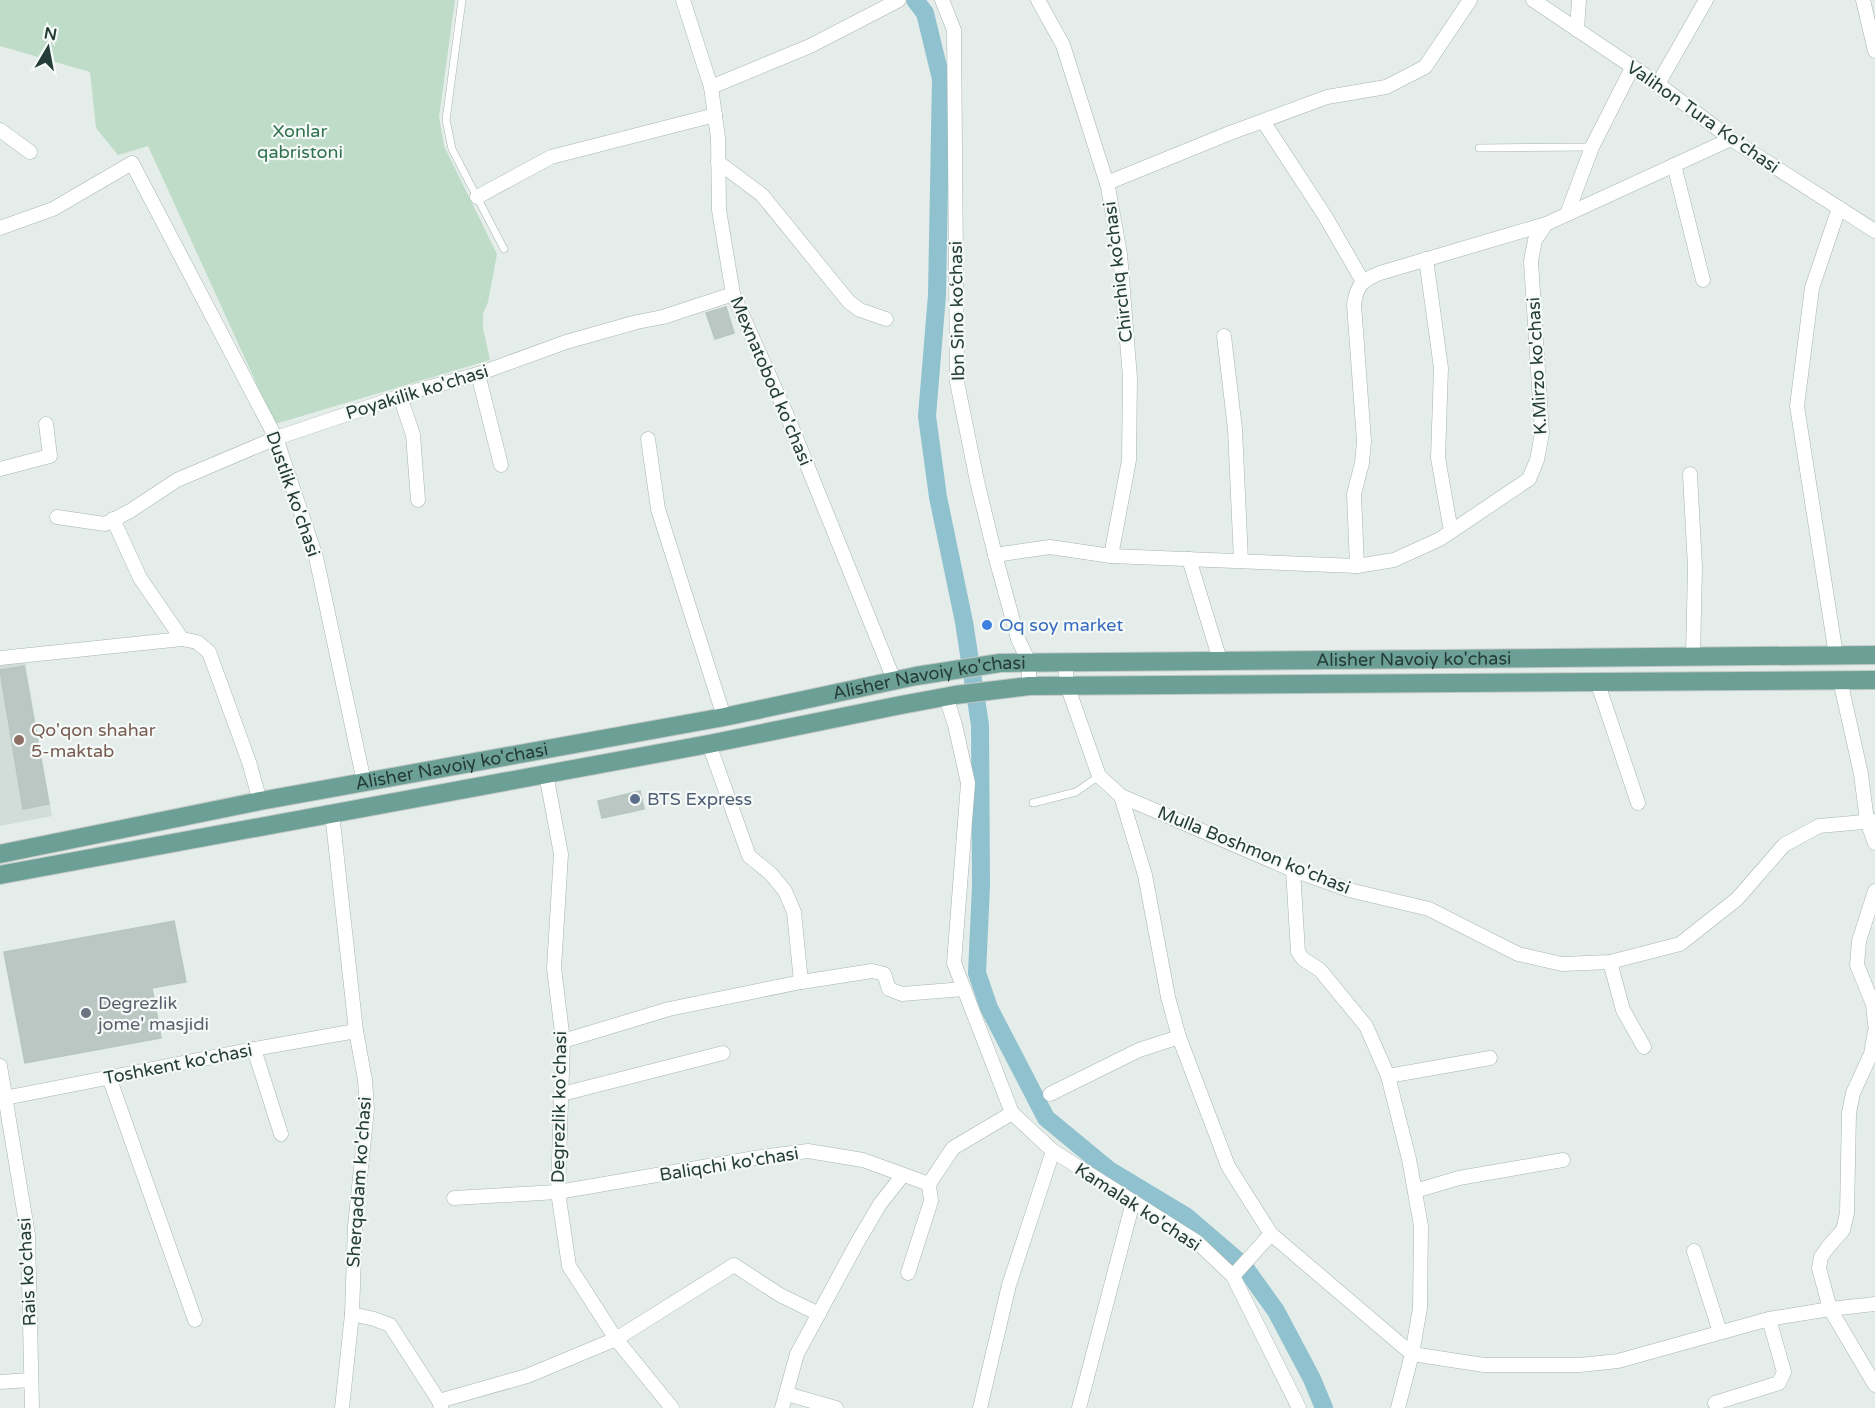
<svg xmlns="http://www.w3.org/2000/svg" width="1875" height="1408" font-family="'Varela Round',sans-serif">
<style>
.built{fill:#d2dcd8}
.green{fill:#bfdcc8}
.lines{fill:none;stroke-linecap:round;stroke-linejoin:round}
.canal{stroke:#90c1ce;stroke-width:18}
.building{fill:#bac7c2;stroke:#b7c6c1;stroke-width:1.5}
.lane-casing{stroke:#a7b5b0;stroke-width:8}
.street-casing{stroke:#a7b5b0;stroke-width:15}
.primary-casing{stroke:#c2c9c7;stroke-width:20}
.lane{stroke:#fff;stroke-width:7}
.street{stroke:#fff;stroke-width:14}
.primary{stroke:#6c9f95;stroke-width:18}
.shop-dot{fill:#3f7fe0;stroke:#f5f9f7;stroke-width:2}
.education-dot{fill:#8d6e63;stroke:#f5f9f7;stroke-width:2}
.service-dot{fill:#5c6f8a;stroke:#f5f9f7;stroke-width:2}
.worship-dot{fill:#6b7280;stroke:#f5f9f7;stroke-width:2}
.labels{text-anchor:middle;stroke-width:4.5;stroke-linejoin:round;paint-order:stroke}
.street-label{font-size:18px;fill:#253d38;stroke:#f5f9f7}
.park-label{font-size:18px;fill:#31724e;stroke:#f5f9f7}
.shop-label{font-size:18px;fill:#366cbe;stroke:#f5f9f7;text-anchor:start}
.education-label{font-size:18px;fill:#785e54;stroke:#f5f9f7;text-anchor:start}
.service-label{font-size:18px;fill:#4e5e75;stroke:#f5f9f7;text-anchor:start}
.worship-label{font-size:18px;fill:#5b616d;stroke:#f5f9f7;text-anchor:start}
</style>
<rect width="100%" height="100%" fill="#e4ede9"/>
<path class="built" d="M25 661 52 816 0 826V665Z"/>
<path class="green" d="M0 0H455L439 117 444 146 497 254 488 302 483 314V328L490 360 275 424 148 146 118 155 96 128 90 72 0 46Z"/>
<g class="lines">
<path class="canal" d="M915 0 925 13 941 79 937 295 927 416 938 497 964 622 980 725 981 886 977 973 989 1008 1046 1118 1109 1170 1187 1217 1243 1265 1276 1311 1312 1379 1324 1408"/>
</g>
<g class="building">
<path d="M726 307 734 333 715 339 706 313Z"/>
<path d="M24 666 49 804 23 809 0 670Z"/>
<path d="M640 791 644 809 602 818 598 801Z"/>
<path d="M174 921 186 982 152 988 161 1038 25 1063 4 952Z"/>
</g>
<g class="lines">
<defs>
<g id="lane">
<path d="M462 0 446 120 452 149 504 249"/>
<path d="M1479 148 1592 147"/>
<path d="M1033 803 1076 792 1099 776"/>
</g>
<g id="street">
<path d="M683 0 711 87 718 138 719 210 733 294 786 413 894 680"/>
<path d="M942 0 954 30 957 382 977 481 995 555 1018 639 1029 662V686"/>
<path d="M1038 0 1063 45 1108 187 1120 254 1130 378 1129 460 1111 556"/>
<path d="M1533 0 1658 84 1731 139 1875 231"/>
<path d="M1863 0 1875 51"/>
<path d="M1577 30 1579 0"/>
<path d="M1658 84 1706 0"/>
<path d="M711 87 810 46 899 0"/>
<path d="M1263 121 1325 216 1362 280"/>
<path d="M0 130 30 152"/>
<path d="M718 162 762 195 849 302 860 310 886 319"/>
<path d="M1674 165 1703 280"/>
<path d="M1107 183 1230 133 1327 97 1386 87 1425 67 1470 0"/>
<path d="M477 197 551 157 715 115"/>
<path d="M1567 214 1592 147 1632 68"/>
<path d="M0 228 53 209 132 163 276 438 316 557 364 782"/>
<path d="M1426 259 1441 368 1438 458 1451 531"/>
<path d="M1224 336 1235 429 1241 561"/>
<path d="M478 374 501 465"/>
<path d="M400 396 413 435 418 500"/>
<path d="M648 439 658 509 724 717"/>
<path d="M0 469 50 456 46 424"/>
<path d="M1690 474 1695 567 1693 656"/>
<path d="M57 517 105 524 130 511 177 480 276 438 419 390 478 374 566 342 637 322 663 317 733 294"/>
<path d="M113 519 140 578 182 639"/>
<path d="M995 555 1050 547 1111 556 1357 566 1394 560 1440 539 1529 479 1537 460 1542 433 1531 261 1535 240 1546 224 1731 139"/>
<path d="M1189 559 1220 660"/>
<path d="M1357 566 1354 494 1362 463 1364 441 1354 304C1357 284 1363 280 1380 273L1546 224"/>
<path d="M1836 655 1797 406 1812 288 1839 208"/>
<path d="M0 658 182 639 197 642 209 652 249 762 260 801"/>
<path d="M1065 661 1067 685 1099 776 1121 796 1145 875 1168 997 1179 1037 1228 1166 1271 1234 1412 1354 1484 1365H1580L1618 1361 1769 1319 1830 1309 1875 1304"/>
<path d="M1840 680 1861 774 1867 821 1875 843"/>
<path d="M1597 681 1638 803"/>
<path d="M946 697 955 725 968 783 954 963 1012 1113 1053 1151 1197 1242 1233 1276 1299 1408"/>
<path d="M709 744 749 856 771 874 785 891 794 912 801 982 872 971 884 974 889 989 902 994 964 989"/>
<path d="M546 774 561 854 554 968 563 1041 558 1192 569 1266 616 1339 672 1408"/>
<path d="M1121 796 1293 870 1349 890 1429 909 1518 954 1562 964 1610 962 1680 944 1737 899 1784 845 1819 826 1875 821"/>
<path d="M332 813 356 1031 365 1080 367 1109 355 1226 352 1314 342 1408"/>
<path d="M1293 870 1298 952 1303 959 1320 970 1366 1026 1388 1076 1409 1159 1421 1226 1420 1308 1412 1354 1398 1408"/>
<path d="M1875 891 1859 941 1857 965 1873 1004 1875 1024"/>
<path d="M1610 962 1623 1010 1644 1047"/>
<path d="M1875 1031 1871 1054 1853 1093 1849 1113 1847 1213 1843 1230 1828 1247 1821 1257 1819 1268 1830 1309 1875 1385"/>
<path d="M563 1041 669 1009 801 982"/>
<path d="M254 1049 281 1134"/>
<path d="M0 1066 28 1235 32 1408"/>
<path d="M1388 1076 1490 1058"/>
<path d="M109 1077 195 1320"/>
<path d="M562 1094 723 1053"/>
<path d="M1050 1094 1139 1050 1179 1037"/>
<path d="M0 1099 254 1049 356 1031"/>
<path d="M1415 1191 1459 1178 1563 1160"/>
<path d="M454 1198 558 1192 761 1157 808 1151 863 1160 929 1184 953 1148 1012 1113"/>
<path d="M1694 1251 1720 1332"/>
<path d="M908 1273 931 1201 929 1184"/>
<path d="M1233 1276 1271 1234"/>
<path d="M352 1314 374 1319 390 1325 439 1401 441 1408"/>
<path d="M0 1382 30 1380"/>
<path d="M787 1394 836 1408"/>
<path d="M439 1401 527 1376 616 1339 734 1265 780 1295 819 1314"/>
<path d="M1715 1403 1779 1383 1784 1372 1769 1319"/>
<path d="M782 1408 797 1354 857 1243 880 1204 903 1175"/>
<path d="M980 1408 1009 1285 1053 1151"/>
<path d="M1079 1408 1133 1202"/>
</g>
<g id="primary">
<path id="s1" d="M0 854 260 801 724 717 916 676 1000 663 1875 655"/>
<path d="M0 875 709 744 901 705 955 695 1029 686 1875 680"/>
</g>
</defs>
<use href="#lane" class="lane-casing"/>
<use href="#street" class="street-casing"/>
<use href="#primary" class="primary-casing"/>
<use href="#lane" class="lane"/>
<use href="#street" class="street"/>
<use href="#primary" class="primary"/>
</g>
<circle class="shop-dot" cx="987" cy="625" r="6"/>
<circle class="education-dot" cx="19" cy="740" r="6"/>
<circle class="service-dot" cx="635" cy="799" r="6"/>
<circle class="worship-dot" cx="86" cy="1013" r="6"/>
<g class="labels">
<g class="street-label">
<text transform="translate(1703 117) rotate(35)" y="6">Valihon Tura Ko'chasi</text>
<text transform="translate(1118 272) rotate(-97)" y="6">Chirchiq ko’chasi</text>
<text transform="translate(957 311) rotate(-91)" y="6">Ibn Sino ko‘chasi</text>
<text transform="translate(1537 366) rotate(-93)" y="6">K.Mirzo ko'chasi</text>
<text transform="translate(771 381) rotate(67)" y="6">Mexnatobod ko'chasi</text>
<text transform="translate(417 392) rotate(-17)" y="6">Poyakilik ko'chasi</text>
<text transform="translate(293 494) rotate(71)" y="6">Dustlik ko'chasi</text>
<text dy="6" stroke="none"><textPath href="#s1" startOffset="1432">Alisher Navoiy ko'chasi</textPath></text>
<text dy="6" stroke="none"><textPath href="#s1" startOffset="946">Alisher Navoiy ko'chasi</textPath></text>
<text dy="6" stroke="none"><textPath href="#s1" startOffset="460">Alisher Navoiy ko'chasi</textPath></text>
<text transform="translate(1254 850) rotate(22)" y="6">Mulla Boshmon ko'chasi</text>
<text transform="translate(178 1064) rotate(-11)" y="6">Toshkent ko'chasi</text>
<text transform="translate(559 1107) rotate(-89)" y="6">Degrezlik ko'chasi</text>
<text transform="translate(729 1164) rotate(-9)" y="6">Baliqchi ko'chasi</text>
<text transform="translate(359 1182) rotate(-86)" y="6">Sherqadam ko'chasi</text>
<text transform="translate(1138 1207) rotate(33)" y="6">Kamalak ko'chasi</text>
<text transform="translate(27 1272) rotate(-93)" y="6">Rais ko'chasi</text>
</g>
<g class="park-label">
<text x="300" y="137">Xonlar<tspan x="300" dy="21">qabristoni</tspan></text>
</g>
<g class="shop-label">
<text x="999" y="631">Oq soy market</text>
</g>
<g class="education-label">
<text x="31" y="736">Qo'qon shahar<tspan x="31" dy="21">5-maktab</tspan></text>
</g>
<g class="service-label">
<text x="647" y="805">BTS Express</text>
</g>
<g class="worship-label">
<text x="98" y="1009">Degrezlik<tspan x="98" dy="21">jome' masjidi</tspan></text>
</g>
</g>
<g transform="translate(48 48) rotate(10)" stroke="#f5f9f7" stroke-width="4.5" paint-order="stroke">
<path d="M0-4.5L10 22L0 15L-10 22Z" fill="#253d38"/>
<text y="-9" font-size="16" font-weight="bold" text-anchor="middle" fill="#253d38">N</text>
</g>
</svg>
